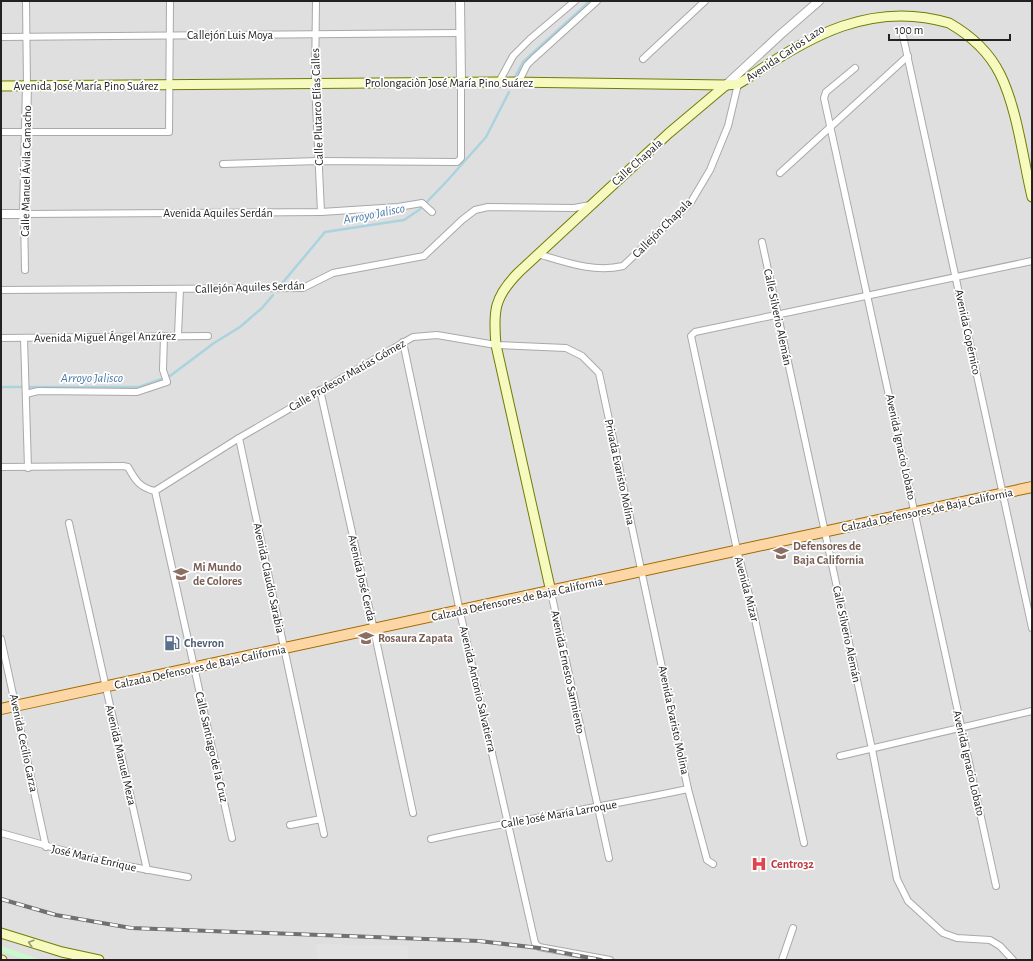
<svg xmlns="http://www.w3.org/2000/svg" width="1033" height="961" font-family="'Alegreya Sans',sans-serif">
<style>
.residential{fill:#e0dfdf}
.park{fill:#c8facc}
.parking{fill:#e2e2e2}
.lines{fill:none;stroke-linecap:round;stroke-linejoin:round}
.stream{stroke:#aad3df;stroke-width:2.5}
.minor-casing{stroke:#a9a9a9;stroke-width:8}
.tertiary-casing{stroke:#a9a9a9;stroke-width:10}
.secondary-casing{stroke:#707d05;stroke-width:11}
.primary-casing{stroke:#a06b00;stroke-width:12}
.minor{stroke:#fff;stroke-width:6}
.tertiary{stroke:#fff;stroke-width:8}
.secondary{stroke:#f7fabf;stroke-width:9}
.primary{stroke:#fcd6a4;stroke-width:10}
.rail-casing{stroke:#707070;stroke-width:4}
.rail{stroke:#fff;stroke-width:2.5;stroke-dasharray:8;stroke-linecap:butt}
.oneway{stroke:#979978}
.labels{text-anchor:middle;stroke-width:3.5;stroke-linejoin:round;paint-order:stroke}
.street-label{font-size:12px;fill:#222;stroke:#fff}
.education-label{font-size:12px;font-weight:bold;fill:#785e54;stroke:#fff;text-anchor:start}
.service-label{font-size:12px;font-weight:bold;fill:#4e5e75;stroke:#fff;text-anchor:start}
.health-label{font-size:12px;font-weight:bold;fill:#be3a42;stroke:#fff;text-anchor:start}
.water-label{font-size:13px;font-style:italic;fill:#4a7aab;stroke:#fff}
</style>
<rect width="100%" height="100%" fill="#f2efe9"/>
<rect class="residential" x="1" y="1" width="1031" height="959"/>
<path class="park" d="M1 946 42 960H27L1 952Z"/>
<path class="parking" d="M316 944 408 946V960H317Z"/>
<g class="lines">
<g class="stream">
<path d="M515 77 523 62 590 1"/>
<path d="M279 287 325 232 404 220 419 210 447 181 486 137 509 92"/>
<path d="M1 387H139L170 376 214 343 240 327 262 308 273 295"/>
</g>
<defs>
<g id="minor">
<path d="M26 1 27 86"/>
<path d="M316 1 315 83 321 212"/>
<path d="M903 36 1032 628"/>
<path d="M1 37 459 33"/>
<path d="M643 59 705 1"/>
<path d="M855 68 826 92 824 98 996 886"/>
<path d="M499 82 513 56 530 39 575 1"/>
<path d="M518 83 527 65 533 59 597 1"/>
<path d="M1 132H169L170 1"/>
<path d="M223 164 318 161 457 162 461 158V82"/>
<path d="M780 173 908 56"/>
<path d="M762 242 872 749 897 879 908 901 943 933 957 938 990 940 1000 946 1013 960"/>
<path d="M538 254C565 262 594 273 623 266L691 202 710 170 728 126 738 84"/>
<path d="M25 270 24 214 321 212 398 207 422 203 432 212"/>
<path d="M1 290 303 288 333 273 424 256 462 220 475 210 488 207 574 208 590 205"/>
<path d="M178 335 180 289"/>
<path d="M1 338 208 336"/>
<path d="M24 338 28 468"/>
<path d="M403 342 460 612 535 943 539 947 610 960"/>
<path d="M320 390 374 630 413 813"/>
<path d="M26 394 38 391 137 392 167 382 163 370 164 336"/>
<path d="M239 438 324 834"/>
<path d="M1 467 123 466 128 467C135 480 140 488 155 491"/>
<path d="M155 491 239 438 413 337 437 335 496 345 566 348 582 356 599 373 688 789 707 860 713 864"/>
<path d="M155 491 232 838"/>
<path d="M69 523 147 870"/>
<path d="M551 592 609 858"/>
<path d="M1 639 46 847"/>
<path d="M840 756 1032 711"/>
<path d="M290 825 321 819"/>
<path d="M1 833 105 862 188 877"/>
<path d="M431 839C516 820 603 807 688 789"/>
<path d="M804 843 753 610 737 550 691 336 695 332 1032 261"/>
<path d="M782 960 793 928"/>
</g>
<g id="tertiary">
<path d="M460 1 461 82"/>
<path d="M726 85 781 34 819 1"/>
<path d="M1 214H24L27 86"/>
</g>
<g id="secondary">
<path d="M1 86 499 82 726 85 738 84 748 78C809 36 872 0 949 23 970 35 989 52 1000 74 1017 108 1023 159 1032 197"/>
<path d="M551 592 496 345C493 311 494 297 519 272L669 133 726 85"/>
<path d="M1 933 62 952 99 960"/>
<path d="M1 960H2"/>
</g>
<path id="primary" d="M1 709 1032 487"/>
</defs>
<use href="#minor" class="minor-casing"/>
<use href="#tertiary" class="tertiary-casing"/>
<use href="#secondary" class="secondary-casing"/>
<use href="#primary" class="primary-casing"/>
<use href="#minor" class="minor"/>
<use href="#tertiary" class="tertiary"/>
<use href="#secondary" class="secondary"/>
<use href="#primary" class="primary"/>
<defs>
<path id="rail" d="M1 899 56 915 131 928 479 941 539 948 601 960"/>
</defs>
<use href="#rail" class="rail-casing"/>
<use href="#rail" class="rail"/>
</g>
<defs><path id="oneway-chevron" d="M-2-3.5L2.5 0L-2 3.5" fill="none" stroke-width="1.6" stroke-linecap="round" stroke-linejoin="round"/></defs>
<use class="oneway" href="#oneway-chevron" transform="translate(31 943) rotate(-163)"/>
<defs>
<symbol id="school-bare" viewBox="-9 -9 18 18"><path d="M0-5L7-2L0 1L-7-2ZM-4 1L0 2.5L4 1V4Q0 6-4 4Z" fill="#8d6e63" stroke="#fff" stroke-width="2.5" paint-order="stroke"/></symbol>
<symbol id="fuel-bare" viewBox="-9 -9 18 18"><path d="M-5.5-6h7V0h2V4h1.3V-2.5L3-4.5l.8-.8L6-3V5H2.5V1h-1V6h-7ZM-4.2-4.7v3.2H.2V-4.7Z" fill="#5c6f8a" stroke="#fff" stroke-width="2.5" paint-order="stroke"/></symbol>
<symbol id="hospital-bare" viewBox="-9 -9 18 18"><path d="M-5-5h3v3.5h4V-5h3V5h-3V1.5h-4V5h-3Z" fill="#e0444e" stroke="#fff" stroke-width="2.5" paint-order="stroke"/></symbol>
</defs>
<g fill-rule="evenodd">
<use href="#school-bare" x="770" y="542" width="22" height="22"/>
<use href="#school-bare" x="170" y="563" width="22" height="22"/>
<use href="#school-bare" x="355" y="627" width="22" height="22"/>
<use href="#fuel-bare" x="161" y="632" width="22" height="22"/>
<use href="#hospital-bare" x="748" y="853" width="22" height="22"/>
</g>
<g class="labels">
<g class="street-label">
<text x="230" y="39">Callejón Luis Moya</text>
<text transform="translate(785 53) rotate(-34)" y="4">Avenida Carlos Lazo</text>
<text x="449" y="87">Prolongaciòn José María Pino Suárez</text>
<text x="86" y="90">Avenida José María Pino Suárez</text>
<text transform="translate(317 107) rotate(-92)" y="4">Calle Plutarco Elías Calles</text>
<text transform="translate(637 162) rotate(-42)" y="4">Calle Chapala</text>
<text transform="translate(26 171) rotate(-89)" y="4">Calle Manuel Ávila Camacho</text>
<text x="218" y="217">Avenida Aquiles Serdán</text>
<text transform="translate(662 228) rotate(-45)" y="4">Callejón Chapala</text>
<text transform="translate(250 287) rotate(-2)" y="4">Callejón Aquiles Serdán</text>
<text transform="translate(778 317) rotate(78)" y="4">Calle Silverio Alemán</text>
<text transform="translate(968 332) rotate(78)" y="4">Avenida Copérnico</text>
<text transform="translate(105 337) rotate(-1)" y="4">Avenida Miguel Ángel Anzúrez</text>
<text transform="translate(347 375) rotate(-30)" y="4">Calle Profesor Matías Gómez</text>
<text transform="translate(901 447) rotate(78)" y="4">Avenida Ignacio Lobato</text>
<text transform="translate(620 472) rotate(78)" y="4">Privada Evaristo Molina</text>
<text transform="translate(927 510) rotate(-12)" y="4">Calzada Defensores de Baja California</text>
<text transform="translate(269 578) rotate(78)" y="4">Avenida Claudio Sarabia</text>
<text transform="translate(362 578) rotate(77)" y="4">Avenida José Cerda</text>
<text transform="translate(747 589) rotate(75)" y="4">Avenida Mizar</text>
<text transform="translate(517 599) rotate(-12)" y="4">Calzada Defensores de Baja California</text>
<text transform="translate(847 634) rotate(78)" y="4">Calle Silverio Alemán</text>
<text transform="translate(200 667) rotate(-12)" y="4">Calzada Defensores de Baja California</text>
<text transform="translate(568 672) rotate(78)" y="4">Avenida Ernesto Sarmiento</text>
<text transform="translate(478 689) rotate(77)" y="4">Avenida Antonio Salvatierra</text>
<text transform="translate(674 720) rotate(78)" y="4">Avenida Evaristo Molina</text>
<text transform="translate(24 743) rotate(78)" y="4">Avenida Cecilio Garza</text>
<text transform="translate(212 747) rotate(77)" y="4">Calle Santiago de la Cruz</text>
<text transform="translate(121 755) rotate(77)" y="4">Avenida Manuel Meza</text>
<text transform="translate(969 763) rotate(77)" y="4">Avenida Ignacio Lobato</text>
<text transform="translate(559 814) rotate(-10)" y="4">Calle José María Larroque</text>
<text transform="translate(94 858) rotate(13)" y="4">José María Enrique</text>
</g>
<g class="education-label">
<text x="793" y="550">Defensores de<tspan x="793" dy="14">Baja California</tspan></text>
<text x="193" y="571">Mi Mundo<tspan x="193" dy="14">de Colores</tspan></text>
<text x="378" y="642">Rosaura Zapata</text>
</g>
<g class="service-label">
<text x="184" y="647">Chevron</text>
</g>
<g class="health-label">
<text x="771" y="868">Centro32</text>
</g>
<g class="water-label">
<text transform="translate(374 213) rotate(-11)" y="5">Arroyo Jalisco</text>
<text x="92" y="382">Arroyo Jalisco</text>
</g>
</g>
<rect width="1033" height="961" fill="none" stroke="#222222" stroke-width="4"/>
<path d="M889 34v6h121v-6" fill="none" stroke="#222222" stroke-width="2"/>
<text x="895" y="34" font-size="12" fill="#222222" stroke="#ffffff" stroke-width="3" paint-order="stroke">100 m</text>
</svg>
